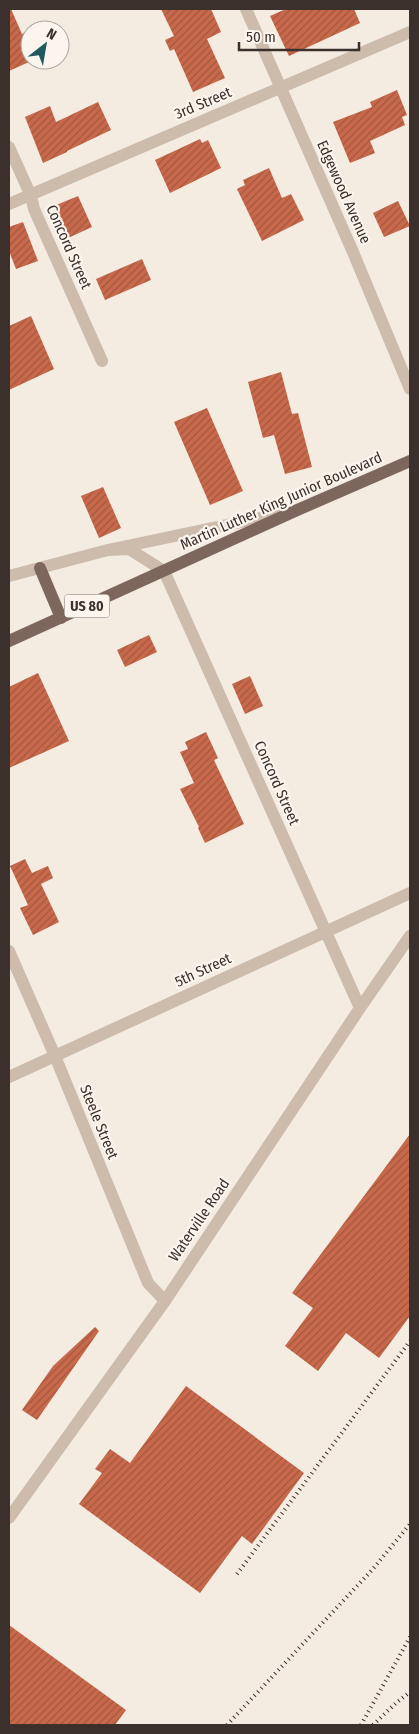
<svg xmlns="http://www.w3.org/2000/svg" width="419" height="1734" font-family="'Fira Sans Condensed',sans-serif">
<style>
.building{fill:url(#building-hatch)}
.lines{fill:none;stroke-linecap:round;stroke-linejoin:round}
.minor{stroke:#cdbbac;stroke-width:12}
.tertiary{stroke:#cdbbac;stroke-width:12}
.primary{stroke:#7d675c;stroke-width:12}
.rail{stroke:#3b302b;stroke-width:4;stroke-dasharray:1 4;stroke-linecap:butt}
.labels{text-anchor:middle;stroke-width:4.5;stroke-linejoin:round;paint-order:stroke}
.shield{fill:#fbf5ee;stroke:#756b66;stroke-width:1}
.shield-label{font-size:14px;font-weight:bold;fill:#3b302b}
.street-label{font-size:15px;fill:#3b302b;stroke:#fbf5ee}
</style>
<defs>
<pattern id="building-hatch" width="6" height="6" patternUnits="userSpaceOnUse" patternTransform="scale(1.25)"><rect width="6" height="6" fill="#c8694b"/><path d="M-1 1l2-2M0 6l6-6M5 7l2-2" fill="none" stroke="#a4573f"/></pattern>
</defs>
<rect width="100%" height="100%" fill="#f4ebe1"/>
<g class="building">
<path d="M9 9H11L22 34 30 30V49L24 51 29 62 9 71Z"/>
<path d="M161 9H211L221 32 207 39 225 78 193 92 174 49 170 51 165 40 174 36Z"/>
<path d="M286 9H354L360 23 289 56 270 16Z"/>
<path d="M397 90 407 115 402 117 405 125 370 141 375 153 350 163 333 122 372 107 370 102Z"/>
<path d="M98 102 111 130 67 151V152L43 163 25 117 50 106 56 122Z"/>
<path d="M200 139 202 143 208 140 221 168 170 193 155 160Z"/>
<path d="M269 168 282 198 291 194 304 220 262 241 237 189 245 185 243 180Z"/>
<path d="M78 196 92 227 68 238 54 206Z"/>
<path d="M398 201 410 226 384 237 373 213Z"/>
<path d="M23 222 38 261 16 269 9 251V227Z"/>
<path d="M142 259 151 280 105 300 96 279Z"/>
<path d="M31 316 54 369 9 390V326Z"/>
<path d="M281 372 292 414 298 413 312 467 285 474 274 435 263 438 248 382Z"/>
<path d="M207 408 243 491 210 505 174 422Z"/>
<path d="M103 487 121 528 99 538 81 496Z"/>
<path d="M149 635 157 652 125 667 117 650Z"/>
<path d="M38 673 69 741 9 768V687Z"/>
<path d="M250 676 263 706 245 714 232 684Z"/>
<path d="M206 732 218 758 214 760 244 824 205 843 198 828 199 827 180 789 194 783 180 752 188 749 185 742Z"/>
<path d="M25 859 32 873 48 866 53 878 41 884 59 922 33 935 20 908 28 905 10 866Z"/>
<path d="M410 1134V1316L379 1358 346 1333 318 1371 285 1346 313 1308 292 1293Z"/>
<path d="M95 1327 99 1331 37 1420 22 1410 53 1366Z"/>
<path d="M186 1386 304 1473 252 1544 242 1536 200 1593 79 1504 102 1473 95 1469 110 1449 130 1463Z"/>
<path d="M9 1625 126 1710 115 1725H9Z"/>
</g>
<g class="lines">
<g class="minor">
<path d="M246 9 353 252 410 389"/>
<path d="M9 147 31 196 34 209 102 361"/>
<path d="M9 204 410 32"/>
<path d="M164 571 360 1008"/>
<path d="M9 951 55 1056 148 1283 165 1301"/>
<path d="M9 1077 410 893"/>
<path d="M9 1518 165 1301 360 1008 410 936"/>
</g>
<g class="tertiary">
<path d="M108 550 284 513"/>
<path d="M9 576 108 550 129 549 164 571"/>
</g>
<g class="primary">
<path d="M40 568 61 618"/>
<path d="M9 641 295 511 410 461"/>
</g>
<g class="rail">
<path d="M237 1574 410 1341"/>
<path d="M227 1725 372 1570 410 1524"/>
<path d="M361 1725 410 1637"/>
<path d="M373 1725 396 1703 410 1692"/>
</g>
</g>
<g class="labels">
<rect class="shield" x="64.5" y="594.5" width="45" height="23" rx="4"/>
<g class="shield-label">
<text x="87" y="611">US 80</text>
</g>
<g class="street-label">
<text transform="translate(203 103) rotate(-23)" y="5">3rd Street</text>
<text transform="translate(344 192) rotate(66)" y="5">Edgewood Avenue</text>
<text transform="translate(69 247) rotate(66)" y="5">Concord Street</text>
<text transform="translate(281 501) rotate(-24)" y="5">Martin Luther King Junior Boulevard</text>
<text transform="translate(277 783) rotate(66)" y="5">Concord Street</text>
<text transform="translate(203 970) rotate(-25)" y="5">5th Street</text>
<text transform="translate(99 1122) rotate(68)" y="5">Steele Street</text>
<text transform="translate(199 1220) rotate(-56)" y="5">Waterville Road</text>
</g>
</g>
<rect width="419" height="1734" fill="none" stroke="#3b302b" stroke-width="20"/>
<g transform="translate(45 45) rotate(31)"><circle r="24" fill="#fbf5ee" stroke="#aea6a0"/>
<path d="M0-4L9 19L0 12L-9 19Z" fill="#1f5a5e"/>
<text y="-8" font-size="14" font-weight="bold" text-anchor="middle" fill="#3b302b">N</text>
</g>
<path d="M239 42v8h120v-8" fill="none" stroke="#3b302b" stroke-width="2.5"/>
<text x="246" y="42" font-size="15" fill="#3b302b" stroke="#fbf5ee" stroke-width="4" paint-order="stroke">50 m</text>
</svg>
